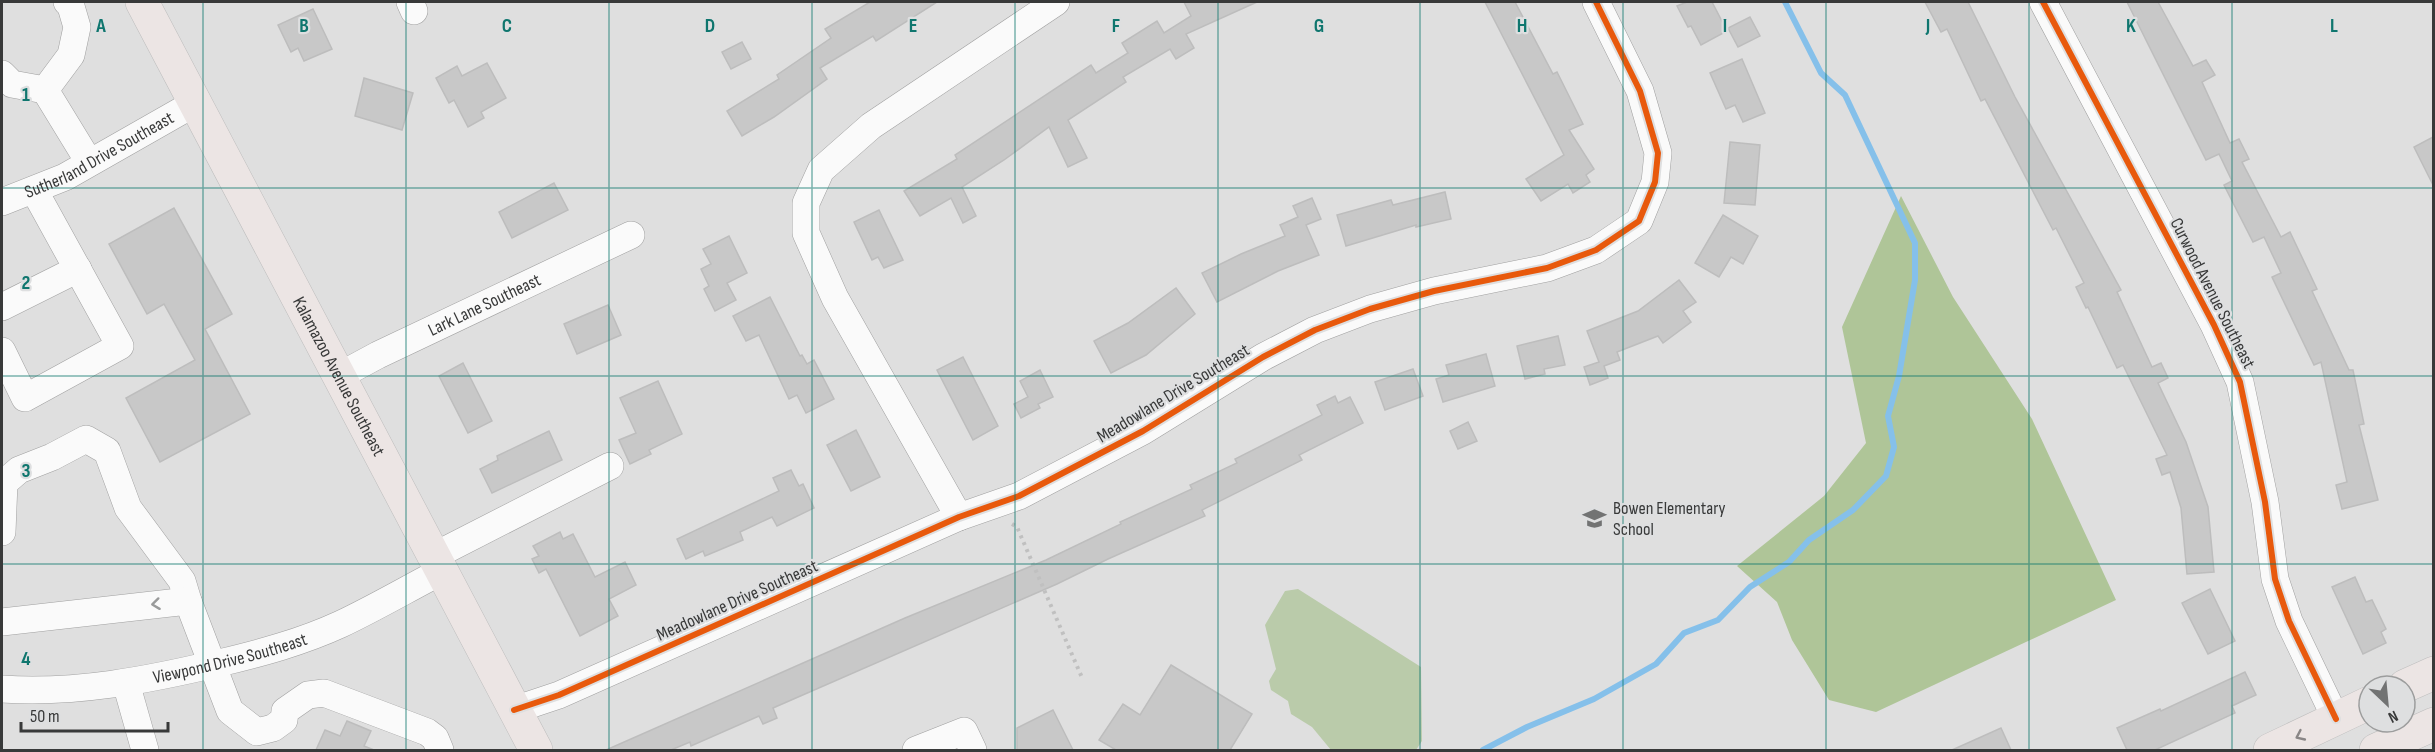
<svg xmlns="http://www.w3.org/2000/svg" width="2435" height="752" font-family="'Sofia Sans Condensed',sans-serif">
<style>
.green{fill:#bacbaa}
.forest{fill:#afc598}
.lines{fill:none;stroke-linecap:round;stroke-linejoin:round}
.stream{stroke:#85c0ea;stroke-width:6}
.building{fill:#c8c8c8;stroke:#bdbdbd;stroke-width:1.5}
.minor-casing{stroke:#a0a0a0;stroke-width:28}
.major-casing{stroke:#bdbdbd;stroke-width:34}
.path{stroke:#c0c0c0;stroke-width:4;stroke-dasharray:3 4.5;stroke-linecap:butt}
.minor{stroke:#fafafa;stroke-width:27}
.major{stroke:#ece5e4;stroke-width:33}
.cycleway-casing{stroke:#dedfe0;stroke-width:10}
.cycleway{stroke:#e8590c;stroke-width:6}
.oneway{stroke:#999a9a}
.oneway2{stroke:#898686}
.grid{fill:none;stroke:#0f766e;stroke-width:1.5;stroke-opacity:0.55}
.labels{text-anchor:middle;stroke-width:4.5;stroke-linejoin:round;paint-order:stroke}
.street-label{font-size:18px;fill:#383939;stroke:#dedfe0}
.poi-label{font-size:18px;fill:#383939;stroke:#dedfe0;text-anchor:start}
.grid-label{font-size:20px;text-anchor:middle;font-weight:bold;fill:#0f766e;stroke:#dedfe0;stroke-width:4.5;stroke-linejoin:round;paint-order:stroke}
</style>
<rect width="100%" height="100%" fill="#dfdfdf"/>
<path class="green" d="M1298 589 1421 667 1422 741 1416 750H1331L1312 727 1291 714 1288 701 1271 690 1269 681 1276 669 1265 625 1285 591Z"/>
<path class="forest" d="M1901 196 1953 297 2032 419 2116 600 1876 712 1829 700 1792 640 1777 602 1737 566 1824 496 1866 443 1842 327Z"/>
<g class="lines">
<path class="stream" d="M1483 750 1527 727 1594 699 1656 664 1684 633 1718 620 1750 587 1789 562 1809 540 1853 510 1886 476 1894 447 1888 416 1899 376 1915 280V243L1845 95 1821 73 1785 2"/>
</g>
<g class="building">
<path d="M870 2H937L876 41 873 36 820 68 827 79 774 117 742 136 727 111 779 79 777 75 831 38 825 29Z"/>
<path d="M1184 2H1257L1186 34 1194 48 1176 59 1170 49 1123 77 1126 82 1068 120 1087 158 1068 167 1049 127 1004 160 962 187 976 216 963 223 951 198 920 216 904 191 957 159 955 155 1091 65 1096 73 1128 53 1122 43 1157 21 1164 33 1191 16Z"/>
<path d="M1485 2H1515L1553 74 1557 72 1583 124 1569 130 1594 169 1586 175 1590 182 1573 193 1568 184 1541 201 1526 179 1564 155Z"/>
<path d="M1687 2H1712L1727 31 1701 45 1691 26 1688 27 1677 6Z"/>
<path d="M1925 2H1968L2015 97 2121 290 2117 292 2152 367 2161 363 2168 378 2158 383 2186 442 2208 507 2214 572 2187 574 2181 508 2170 472 2162 475 2156 459 2167 455 2123 365 2117 368 2088 307 2086 308 2076 287 2084 283 2056 228 2053 230 1985 99 1981 101 1947 29 1941 32Z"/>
<path d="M2127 2H2158L2193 66 2206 60 2215 75 2202 82 2230 143 2239 139 2249 159 2242 162 2281 237 2290 232 2317 289 2312 291 2349 370H2353L2364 424 2359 425 2378 500 2342 509 2336 485 2347 482 2321 362 2314 365 2272 277 2281 273 2264 237 2253 242 2224 185 2232 181 2219 154 2206 160Z"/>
<path d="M313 9 332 49 304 61 298 48 291 52 278 25Z"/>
<path d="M1750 17 1760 36 1738 47 1728 28Z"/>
<path d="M742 42 751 59 731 69 722 52Z"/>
<path d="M1742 59 1765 113 1743 122 1735 105 1726 109 1710 73Z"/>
<path d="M487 63 506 98 481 112 484 118 468 127 454 100 449 103 436 78 457 66 462 76Z"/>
<path d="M364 78 413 93 402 130 355 116Z"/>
<path d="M2433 137V185L2414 147Z"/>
<path d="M1730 142 1760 145 1755 205 1724 203Z"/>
<path d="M554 183 568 210 512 238 499 212Z"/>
<path d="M1445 192 1451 219 1416 227V225L1346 246 1337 215 1391 200 1393 205Z"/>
<path d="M1312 198 1321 219 1306 225 1319 255 1278 271 1217 302 1202 273 1241 254 1285 236 1280 225 1298 217 1293 206Z"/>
<path d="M174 208 232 314 205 329 250 414 160 462 126 398 195 360 164 304 147 314 109 244Z"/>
<path d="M879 210 903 260 884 268 878 257 872 260 854 222Z"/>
<path d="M1723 215 1758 236 1743 264 1731 257 1719 277 1695 263Z"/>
<path d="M729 236 747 273 727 283 736 300 715 311 704 289 709 286 701 269 711 264 703 249Z"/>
<path d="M1679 280 1696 302 1683 311 1691 322 1663 343 1658 336 1617 352 1620 360 1604 366 1608 378 1590 385 1584 367 1599 362 1587 331 1638 311Z"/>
<path d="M1176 288 1195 314 1146 355 1111 373 1094 341 1128 323Z"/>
<path d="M770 297 800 356 802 355 807 364 814 360 834 399 806 413 797 395 789 399 759 335 746 341 733 316Z"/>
<path d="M608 305 621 335 577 354 564 324Z"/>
<path d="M1558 336 1565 365 1544 369 1545 374 1525 379 1517 346Z"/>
<path d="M1486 354 1495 386 1443 402 1436 379 1449 375 1446 365Z"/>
<path d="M963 357 998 426 973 440 937 370Z"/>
<path d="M463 363 492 421 468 433 439 376Z"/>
<path d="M1413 369 1423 396 1385 410 1375 382Z"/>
<path d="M1040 370 1053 397 1038 404 1040 408 1021 418 1014 404 1028 397 1020 381Z"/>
<path d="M658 381 682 434 649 450 651 454 630 464 619 440 636 433 620 398Z"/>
<path d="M1335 396 1338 403 1350 397 1363 423 1299 455 1302 460 1202 510 1205 516 1108 559 1057 584 773 708 777 718 763 724 759 716 691 746 690 742 671 750H606L905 618 1046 560 1121 524 1120 522 1192 489 1190 485 1237 463 1235 459 1322 415 1317 405Z"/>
<path d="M1468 422 1477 441 1458 449 1450 431Z"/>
<path d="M856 430 880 477 851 491 827 445Z"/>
<path d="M549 431 562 460 492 493 480 469 498 460 497 456Z"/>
<path d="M791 470 799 486 803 484 814 508 777 526 772 517 740 532 743 540 705 556 703 551 686 559 677 539 779 491 773 478Z"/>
<path d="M560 532 563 539 573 534 595 577 625 562 636 585 609 599 618 616 580 636 546 569 539 573 532 559 539 556 533 546Z"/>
<path d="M2355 577 2366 602 2372 600 2386 629 2381 632 2386 643 2363 654 2332 587Z"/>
<path d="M2210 589 2235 641 2208 654 2182 603Z"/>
<path d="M1171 665 1252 714 1230 750H1116L1099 740 1123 704 1140 715Z"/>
<path d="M2245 672 2256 695 2232 706 2235 713 2155 750H2127L2117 728 2160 709 2161 711Z"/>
<path d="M1053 710 1073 750H1017V728Z"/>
<path d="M347 721 371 731 364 746 374 750H316L325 730 340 736Z"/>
<path d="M2001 728 2011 750H1952Z"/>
</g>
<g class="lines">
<defs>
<g id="minor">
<path d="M410 2 414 11"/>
<path d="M2043 2 2214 325 2240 382 2265 502 2275 579 2289 621 2336 719"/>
<path d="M2 74 12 84 45 90 89 162"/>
<path d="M45 90 71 55 77 27 70 3 67 2"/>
<path id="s1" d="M2 202 65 177 195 103"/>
<path d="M2 307 78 269"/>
<path d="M2 351 25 398 120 346 34 190"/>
<path id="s2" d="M339 376 378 355 631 235"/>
<path d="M959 517 835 298 806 233V203L821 170 871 126 1056 2"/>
<path d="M2 532 4 483 19 470 52 457 86 439 107 451 128 508 182 581 188 601"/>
<path d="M434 556 610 466"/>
<path d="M2 622 188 601 230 711 257 732 273 728 284 720 285 711 308 695 324 693 427 732 435 738 440 750"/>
<path d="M126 683 145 750"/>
<path id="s3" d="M2 689C75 694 148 680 219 663 261 653 302 642 341 624 375 608 409 588 442 571"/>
<path d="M514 710 559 695 959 517 1019 496 1143 431 1263 357 1315 330 1370 309 1434 291 1547 268 1596 250 1639 221 1655 182 1658 153 1640 91 1596 2"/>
<path d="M916 750 964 731 973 750"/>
</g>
<g id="major">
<path id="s4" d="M142 2 536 750"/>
<path d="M2405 686 2434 673"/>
<path d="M2270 750 2369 703"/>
<path d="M2376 750 2434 724"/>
</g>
</defs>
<use href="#minor" class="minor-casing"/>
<use href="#major" class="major-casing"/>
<path class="path" d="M1012 524 1017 527 1083 680"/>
<use href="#minor" class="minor"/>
<use href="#major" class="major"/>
<defs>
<g id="cycleway">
<path d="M2043 2 2214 325 2240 382 2265 502 2275 579 2289 621 2336 719"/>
<path d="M514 710 559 695 959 517 1019 496 1143 431 1263 357 1315 330 1370 309 1434 291 1547 268 1596 250 1639 221 1655 182 1658 153 1640 91 1596 2"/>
</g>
</defs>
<use href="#cycleway" class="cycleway-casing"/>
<use href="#cycleway" class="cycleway"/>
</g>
<defs><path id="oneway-chevron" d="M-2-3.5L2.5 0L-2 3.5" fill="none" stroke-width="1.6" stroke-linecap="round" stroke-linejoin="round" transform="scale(1.5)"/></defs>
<use class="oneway" href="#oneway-chevron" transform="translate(156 604) rotate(173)"/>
<use class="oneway2" href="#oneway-chevron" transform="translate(2300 736) rotate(155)"/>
<path class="grid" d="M203 2V750M406 2V750M609 2V750M812 2V750M1015 2V750M1218 2V750M1420 2V750M1623 2V750M1826 2V750M2029 2V750M2232 2V750M2 188H2434M2 376H2434M2 564H2434"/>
<defs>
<symbol id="school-bare" viewBox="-9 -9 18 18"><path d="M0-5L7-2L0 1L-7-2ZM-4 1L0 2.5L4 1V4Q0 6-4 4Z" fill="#727373" stroke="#dedfe0" stroke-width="2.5" paint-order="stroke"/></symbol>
</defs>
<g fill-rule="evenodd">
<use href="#school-bare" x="1578" y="502" width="33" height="33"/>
</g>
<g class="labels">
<g class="street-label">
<text dy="6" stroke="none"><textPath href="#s1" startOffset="108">Sutherland Drive Southeast</textPath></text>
<text transform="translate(2213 293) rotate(63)" y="6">Curwood Avenue Southeast</text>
<text dy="6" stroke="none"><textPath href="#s2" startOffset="162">Lark Lane Southeast</textPath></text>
<text dy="6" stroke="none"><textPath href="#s4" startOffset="423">Kalamazoo Avenue Southeast</textPath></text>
<text transform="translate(1173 393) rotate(-31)" y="6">Meadowlane Drive Southeast</text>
<text transform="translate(737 600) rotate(-24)" y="6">Meadowlane Drive Southeast</text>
<text dy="6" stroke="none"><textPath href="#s3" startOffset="231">Viewpond Drive Southeast</textPath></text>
</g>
<g class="poi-label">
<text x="1613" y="514">Bowen Elementary<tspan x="1613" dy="21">School</tspan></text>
</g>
</g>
<g class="grid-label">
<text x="101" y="32">A</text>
<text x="304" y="32">B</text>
<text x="507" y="32">C</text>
<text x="710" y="32">D</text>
<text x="913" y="32">E</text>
<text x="1116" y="32">F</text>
<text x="1319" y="32">G</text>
<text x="1522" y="32">H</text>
<text x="1725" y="32">I</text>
<text x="1928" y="32">J</text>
<text x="2131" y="32">K</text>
<text x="2334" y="32">L</text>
<text x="26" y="101">1</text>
<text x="26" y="289">2</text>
<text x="26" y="477">3</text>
<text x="26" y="665">4</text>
</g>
<rect width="2435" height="752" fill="none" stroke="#383939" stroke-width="6"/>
<g transform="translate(2387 704) rotate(154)"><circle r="28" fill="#dedfe0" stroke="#9c9d9d" stroke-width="1.5"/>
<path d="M0-4.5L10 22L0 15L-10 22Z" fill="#727373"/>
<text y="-9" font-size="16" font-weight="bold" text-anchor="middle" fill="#383939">N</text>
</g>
<path d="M21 722v9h147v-9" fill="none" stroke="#383939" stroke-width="3"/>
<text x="30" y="722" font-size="18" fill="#383939" stroke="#dedfe0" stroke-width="4.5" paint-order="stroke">50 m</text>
</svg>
